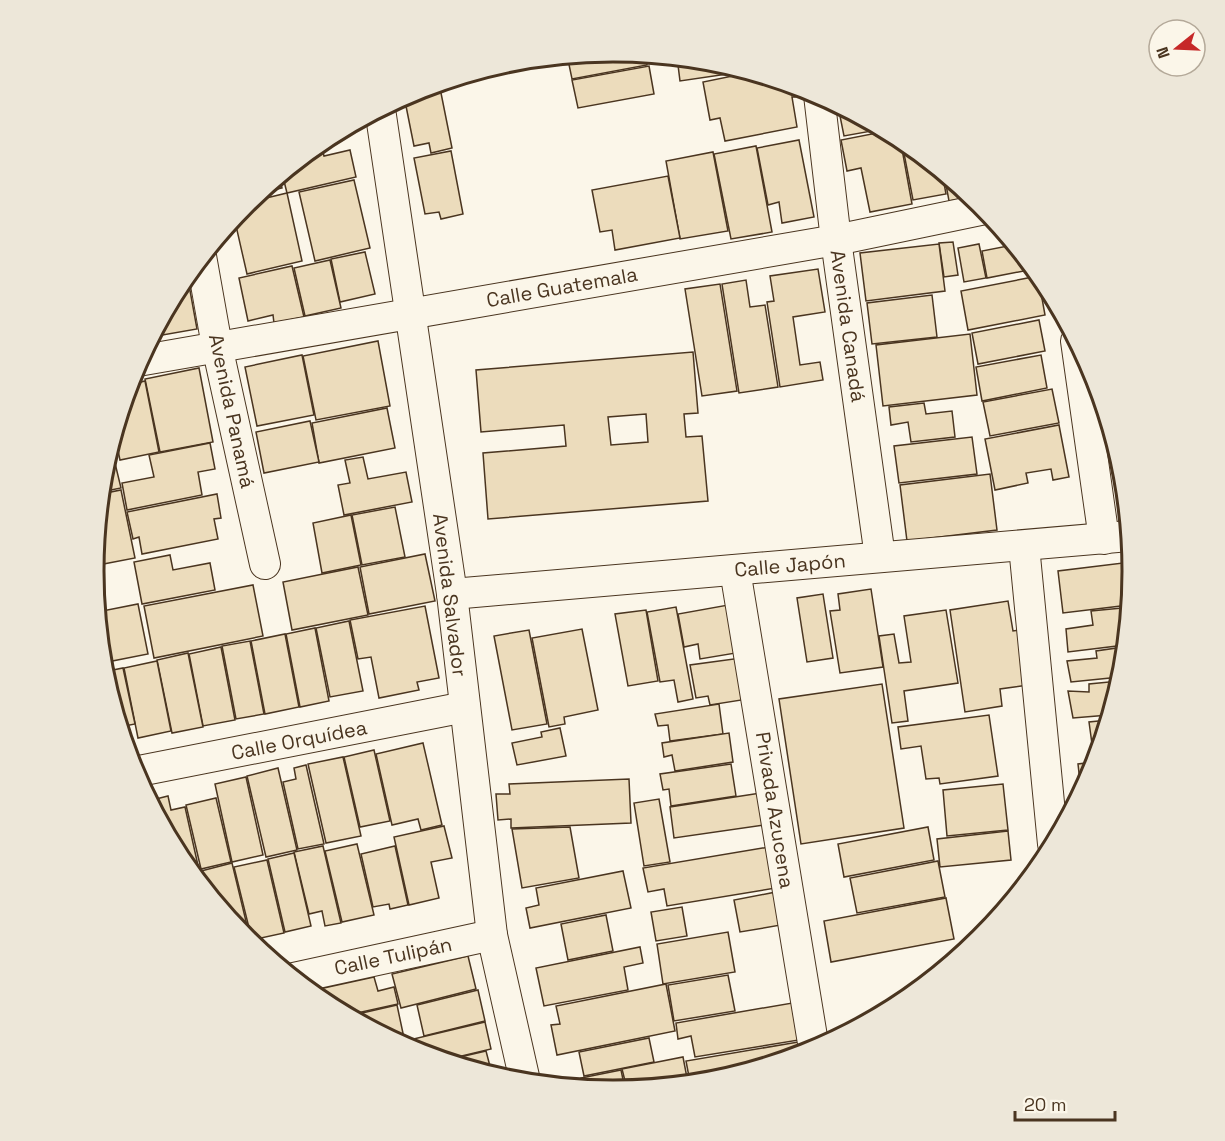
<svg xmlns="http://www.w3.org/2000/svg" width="1225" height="1141" font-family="'Space Grotesk',sans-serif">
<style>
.building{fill:#ecdcbc;stroke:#4a3520;stroke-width:1.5;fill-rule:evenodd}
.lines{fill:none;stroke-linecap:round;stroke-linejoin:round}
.street-casing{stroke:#4a3520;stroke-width:32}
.street{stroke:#fbf6e9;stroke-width:30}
.labels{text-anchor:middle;stroke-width:4.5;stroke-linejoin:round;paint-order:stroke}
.street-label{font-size:20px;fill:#4a3520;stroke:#fbf6e9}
.rim{fill:none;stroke:#4a3520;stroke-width:3}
</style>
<rect width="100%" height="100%" fill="#fbf6e9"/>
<g class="building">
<path d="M613 51 645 54 647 65 572 79 567 55Z"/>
<path d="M677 57 714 61 748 71 680 81Z"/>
<path d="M649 66 654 94 578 108 572 80Z"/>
<path d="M752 72 793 85 795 97H792L797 127 725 141 720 118 710 120 703 82Z"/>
<path d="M439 83 452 148 431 153 429 143 414 146 404 96 414 90Z"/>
<path d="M838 106H840L883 129 844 136Z"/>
<path d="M887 131 900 138 912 204 870 212 861 168 847 171 841 140Z"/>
<path d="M901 138 942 172 946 194 913 200Z"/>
<path d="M799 140 814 217 782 223 779 202 768 205 757 148Z"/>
<path d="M320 141 324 156 350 150 356 177 287 193 282 173Z"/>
<path d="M756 146 772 232 731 239 714 154Z"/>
<path d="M451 151 463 214 441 219 439 212 425 214 414 158Z"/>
<path d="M713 152 728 231 680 239 666 161Z"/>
<path d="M944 174 972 197 949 201Z"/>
<path d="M279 175 282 188 256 194Z"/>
<path d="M668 176 680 238 615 250 612 230 600 232 592 190Z"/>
<path d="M354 180 370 248 315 261 299 192Z"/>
<path d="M287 193 302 261 247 274 234 217 246 203Z"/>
<path d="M1005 234 1034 269 987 278 982 251 1008 246Z"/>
<path d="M953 242 958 275 944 277 939 243Z"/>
<path d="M939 244 945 291 866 301 860 253Z"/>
<path d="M979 244 986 278 964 282 958 248Z"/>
<path d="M365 252 375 294 340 302 331 259Z"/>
<path d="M330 260 341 308 305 316 294 268Z"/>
<path d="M292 266 304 317 274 323 273 315 248 321 239 278Z"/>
<path d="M818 269 825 312 793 317 800 365 820 362 823 380 780 387 767 302 774 301 770 276Z"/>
<path d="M187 274 197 329 151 337 181 282Z"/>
<path d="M1038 276 1045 315 968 330 961 291Z"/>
<path d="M746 280 750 307 765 305 778 387 739 393 722 284Z"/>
<path d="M720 284 737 391 702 396 685 289Z"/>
<path d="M932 295 937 337 872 344 867 303Z"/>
<path d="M1039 320 1045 351 978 364 972 333Z"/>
<path d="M970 334 977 395 883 406 876 345Z"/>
<path d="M378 341 390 406 316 420 303 356Z"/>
<path d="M693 352 698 413 684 414 686 437 702 436 708 501 488 519 483 453 566 446 564 425 481 432 476 370ZM646 414 648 442 611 445 608 417Z"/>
<path d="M302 355 314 415 257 426 245 367Z"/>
<path d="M1041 355 1047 388 982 401 976 367Z"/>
<path d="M199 368 213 442 160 452 145 379Z"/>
<path d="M145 381 159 452 120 460 114 432 129 385Z"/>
<path d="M1052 389 1059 423 990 436 983 402Z"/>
<path d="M924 403 926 414 952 411 955 437 911 442 908 422 891 425 889 407Z"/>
<path d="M387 408 395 448 319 463 312 423Z"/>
<path d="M310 421 319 462 264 473 256 432Z"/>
<path d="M1059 425 1069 477 1053 480 1051 469 1026 473 1028 483 995 490 985 439Z"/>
<path d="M1112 436 1122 469V471L1118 472Z"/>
<path d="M972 437 977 474 899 483 894 446Z"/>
<path d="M111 443 114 458 106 460Z"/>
<path d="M210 443 215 469 198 472 202 495 127 510 122 483 154 477 149 455Z"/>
<path d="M363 457 368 479 406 472 412 502 344 515 338 485 350 483 345 460Z"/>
<path d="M114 459 121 488 101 492 103 469 105 461Z"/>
<path d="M990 474 997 530 907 541 900 485Z"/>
<path d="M1123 482 1125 500 1120 497 1117 483Z"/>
<path d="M121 490 135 558 93 566 101 494Z"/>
<path d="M217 494 221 518 214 519 218 539 142 554 139 537 133 539 127 512Z"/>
<path d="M395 507 405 557 362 565 352 515Z"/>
<path d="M351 515 361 565 322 573 313 523Z"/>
<path d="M425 554 435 601 369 614 360 567Z"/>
<path d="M170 555 173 570 210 563 215 590 142 604 134 562Z"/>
<path d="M1131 562 1132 571 1129 605 1063 613 1058 571Z"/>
<path d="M358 567 368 615 292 630 283 582Z"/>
<path d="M253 585 263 636 154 658 144 606Z"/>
<path d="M871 589 883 667 840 673 830 611 840 610 838 594Z"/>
<path d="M823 594 833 658 807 662 797 598Z"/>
<path d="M1008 601 1013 631 1026 629 1035 684 1000 689 1002 706 965 712 950 610Z"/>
<path d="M138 604 148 654 102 663 97 612Z"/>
<path d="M728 605 736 653 700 659 698 644 684 647 678 614Z"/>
<path d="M425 606 439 678 417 682 419 690 379 698 371 657 358 659 350 620Z"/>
<path d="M676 607 693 699 678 702 674 680 660 682 647 612Z"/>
<path d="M1122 608 1125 638V645L1068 652 1066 629 1093 625 1091 611Z"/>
<path d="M646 610 658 681 628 686 615 614Z"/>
<path d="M946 610 958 683 904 691 908 721 892 723 879 636 894 634 899 663 911 662 904 616Z"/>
<path d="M349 621 363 691 330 697 316 628Z"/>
<path d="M315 628 329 701 300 707 286 634Z"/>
<path d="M582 629 598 710 564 717 565 724 549 727 532 638Z"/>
<path d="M529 630 547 724 512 730 494 636Z"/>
<path d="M285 634 299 707 265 714 251 641Z"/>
<path d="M250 641 264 714 236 719 222 646Z"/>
<path d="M221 647 235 720 203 726 189 654Z"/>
<path d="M1124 647 1120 677 1071 682 1067 661 1097 658 1096 651Z"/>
<path d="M188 653 203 727 172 733 157 660Z"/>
<path d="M741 658 748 699 710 705 708 696 696 698 690 665Z"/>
<path d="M157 661 171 731 138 738 124 668Z"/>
<path d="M123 668 135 724 120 727 103 672Z"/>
<path d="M1119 681 1109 715 1073 718 1068 691 1089 692V684Z"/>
<path d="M882 684 904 828 801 844 779 699Z"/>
<path d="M719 704 723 734 670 741 668 725 658 726 655 714Z"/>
<path d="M989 715 998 776 940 784 939 778 926 779 921 746 901 749 898 727Z"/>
<path d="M1108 720 1100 743 1092 744 1089 722Z"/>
<path d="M560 728 566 756 517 765 512 743 542 737 541 732Z"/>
<path d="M729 733 733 762 675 771 672 755 664 757 662 743Z"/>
<path d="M423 743 442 825 421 830 418 819 392 825 376 754Z"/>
<path d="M374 750 390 821 360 827 344 757Z"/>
<path d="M343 757 361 836 326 843 308 764Z"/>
<path d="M1095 762 1092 770 1081 791 1078 764Z"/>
<path d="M731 764 736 796 671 806 669 789 663 790 660 774Z"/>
<path d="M306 765 324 844 298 849 283 782 296 779 294 768Z"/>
<path d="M278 768 297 850 266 857 247 776Z"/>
<path d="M246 777 263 855 232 862 215 784Z"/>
<path d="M629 779 631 823 511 828V819L498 820 496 794H510L509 784Z"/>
<path d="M1003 784 1008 830 947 836 943 790Z"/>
<path d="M767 792 771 824 674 838 670 807Z"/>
<path d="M168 796 171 810 185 807 199 870 191 872 180 859 154 809 152 800Z"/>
<path d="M216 798 231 862 201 869 186 805Z"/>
<path d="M659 799 670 862 644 866 634 803Z"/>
<path d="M444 826 452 858 431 862 439 898 409 905 394 837Z"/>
<path d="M570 827 579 878 522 888 512 829Z"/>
<path d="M928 827 934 860 844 877 838 844Z"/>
<path d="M1008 831 1011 860 940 867 937 839Z"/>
<path d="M357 844 374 915 342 922 325 851Z"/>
<path d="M323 846 341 923 325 926 322 911 309 914 294 852Z"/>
<path d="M395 846 408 905 390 909 389 904 373 907 361 854Z"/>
<path d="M769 847 776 888 667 906 664 889 648 892 643 868Z"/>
<path d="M294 853 311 926 285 932 268 859Z"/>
<path d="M267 860 284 933 252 940 234 867Z"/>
<path d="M938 861 945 897 857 913 850 878Z"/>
<path d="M232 863 251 942 245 938 206 890 201 871Z"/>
<path d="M623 871 631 908 530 928 526 908 539 905 536 888Z"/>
<path d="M201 872 204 888 192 873Z"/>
<path d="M776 892 781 925 740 932 734 900Z"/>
<path d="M946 898 954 939 831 962 824 921Z"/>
<path d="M682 907 687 936 656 941 651 912Z"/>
<path d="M606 915 613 951 568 960 561 924Z"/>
<path d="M728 932 735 972 663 984 657 944Z"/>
<path d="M640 947 643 963 624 967 628 990 544 1006 536 968Z"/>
<path d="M468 956 476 989 401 1008 392 974Z"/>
<path d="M728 975 735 1011 674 1021 668 985Z"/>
<path d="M374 977 378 991 394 987 398 1004 348 1015 324 1002 310 991Z"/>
<path d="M666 984 675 1031 557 1055 551 1025 560 1024 556 1006Z"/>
<path d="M478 990 485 1021 424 1036 417 1005Z"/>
<path d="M798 1002 805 1039 695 1057 691 1036 678 1039 676 1023Z"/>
<path d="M397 1005 404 1038 395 1040 349 1016Z"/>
<path d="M485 1022 491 1049 445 1060 413 1050 406 1046 405 1041Z"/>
<path d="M649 1038 654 1062 584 1076 579 1052Z"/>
<path d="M804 1041 806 1052 714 1080 690 1082 686 1061Z"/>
<path d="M486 1051 492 1074 447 1060Z"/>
<path d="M683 1057 688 1083 627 1089 622 1069Z"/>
<path d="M621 1070 625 1089 612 1090 583 1087 581 1078Z"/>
</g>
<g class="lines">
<defs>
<g id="street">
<path d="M819 95 836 240 880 557"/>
<path d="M380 109 452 594 492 935 525 1081"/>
<path d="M201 256 217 346 265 564"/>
<path d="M1076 341 1104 539"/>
<path d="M138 361 836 240 985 209"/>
<path d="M1024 546 1053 844"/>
<path d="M735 570 814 1049"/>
<path d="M452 594 1129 536"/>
<path d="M134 772 465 707"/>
<path d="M294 978 492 935"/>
</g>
</defs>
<use href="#street" class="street-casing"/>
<use href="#street" class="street"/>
</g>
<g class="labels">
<g class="street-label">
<text transform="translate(562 287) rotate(-10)" y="7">Calle Guatemala</text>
<text transform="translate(848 326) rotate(82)" y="7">Avenida Canadá</text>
<text transform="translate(232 411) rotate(78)" y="7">Avenida Panamá</text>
<text transform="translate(790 565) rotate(-5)" y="7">Calle Japón</text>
<text transform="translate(450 595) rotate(83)" y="7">Avenida Salvador</text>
<text transform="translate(299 740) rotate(-11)" y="7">Calle Orquídea</text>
<text transform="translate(775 810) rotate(81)" y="7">Privada Azucena</text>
<text transform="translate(393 956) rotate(-12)" y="7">Calle Tulipán</text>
</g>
</g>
<path d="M0 0H1225V1141H0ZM104 571a509 509 0 1 1 1018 0a509 509 0 1 1-1018 0Z" fill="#ede7d9" fill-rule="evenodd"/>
<path class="rim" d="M104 571a509 509 0 1 1 1018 0a509 509 0 1 1-1018 0Z"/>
<g transform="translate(1177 48) rotate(252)"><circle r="28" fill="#fbf6e9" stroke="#b4a999" stroke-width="1.5"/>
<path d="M0-4.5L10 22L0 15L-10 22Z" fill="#c62828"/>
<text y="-9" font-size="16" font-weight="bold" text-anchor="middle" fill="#4a3520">N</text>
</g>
<path d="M1015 1111v9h100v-9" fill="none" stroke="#4a3520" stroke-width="3"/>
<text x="1024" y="1111" font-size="18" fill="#4a3520" stroke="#fbf6e9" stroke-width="4.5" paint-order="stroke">20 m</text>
</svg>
